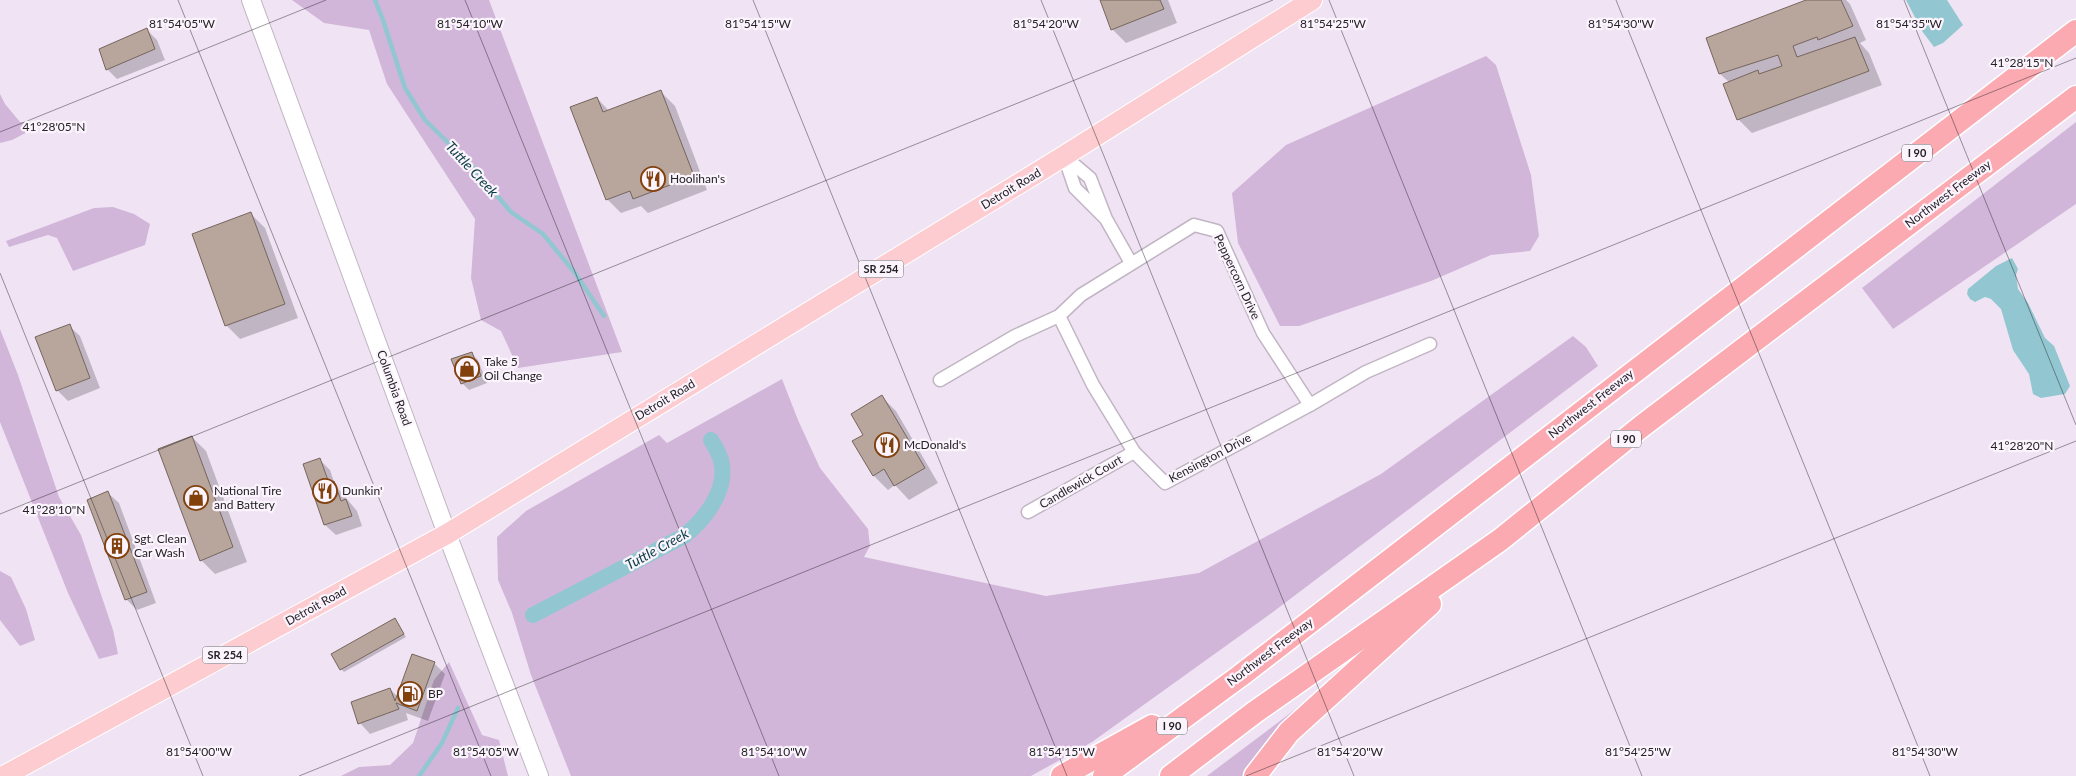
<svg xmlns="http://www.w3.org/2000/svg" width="2076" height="776" font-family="Lato,sans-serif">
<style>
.green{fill:#d1b6d9}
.water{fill:#92c7d1}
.shadow{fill:#0003}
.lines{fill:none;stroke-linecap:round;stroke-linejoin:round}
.stream{stroke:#92c7d1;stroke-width:4.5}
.canal{stroke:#92c7d1;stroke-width:16}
.building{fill:#b8a69d;stroke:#76655d}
.street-casing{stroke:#c1b5c4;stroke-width:15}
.secondary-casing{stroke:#c1b5c4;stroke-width:20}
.primary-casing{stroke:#fff;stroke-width:22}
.highway-casing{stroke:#fff;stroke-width:25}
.street{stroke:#fff;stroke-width:12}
.secondary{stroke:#fff;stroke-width:18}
.primary{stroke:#fdccd1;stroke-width:20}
.highway{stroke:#fbaab2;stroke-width:22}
.ticks{fill:none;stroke:#252127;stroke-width:1;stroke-opacity:0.45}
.labels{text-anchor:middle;stroke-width:4.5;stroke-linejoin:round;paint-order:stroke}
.shield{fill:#fbf4fd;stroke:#656067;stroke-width:1}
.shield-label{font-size:11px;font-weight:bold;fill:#252127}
.poi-label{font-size:12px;fill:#252127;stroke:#fbf4fd;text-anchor:start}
.street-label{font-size:12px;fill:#252127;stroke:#fbf4fd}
.water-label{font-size:14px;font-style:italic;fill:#083b43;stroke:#fbf4fd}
.ticks-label{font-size:12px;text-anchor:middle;fill:#252127;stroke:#fbf4fd;stroke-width:4.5;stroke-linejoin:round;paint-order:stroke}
</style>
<rect width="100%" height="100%" fill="#f0e4f4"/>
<g class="green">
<path d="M292 0H489L622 352 518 368 501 331 481 320 471 278 475 219 387 84 369 30 324 23Z"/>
<path d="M1486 56 1496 65 1531 175 1539 236 1530 251 1491 255 1431 281 1299 326H1280L1238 243 1232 193 1286 145Z"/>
<path d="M0 94 5 104 20 122 43 124 12 140 0 143Z"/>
<path d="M2076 122V204L1893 329 1862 288Z"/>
<path d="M113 207 134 214 150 224 145 245 73 271 57 238 48 235 9 247 6 241 94 208Z"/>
<path d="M0 329 18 375 59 497 81 535 113 630 118 654 99 659 68 593 0 422Z"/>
<path d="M1573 336 1586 347 1598 366 1273 612 1092 742 1031 776H571L531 675 512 613 498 580 497 537 526 511 659 435 667 443 782 379 798 420 820 468 868 529 870 546 864 557 1046 596 1199 573 1381 474Z"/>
<path d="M0 571 11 577 26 609 35 640 20 646 0 620Z"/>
<path d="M449 662 482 735 499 740 508 776H341L359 767 390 765 413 743 434 680Z"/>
<path d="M1301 705 1304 712 1246 776H1207Z"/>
</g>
<g class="water">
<path d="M1906 0H1947L1963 25 1943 43 1934 47 1922 31Z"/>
<path d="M2012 258 2018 269 2016 275 2018 289 2028 303 2045 338 2054 346 2070 386 2065 394 2041 398 2033 394 2029 374 2013 350 2001 309 1991 299 1985 297 1975 302 1970 299 1967 294 1968 289 1996 266Z"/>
</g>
<g class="shadow">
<path d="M1101 0H1168L1177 23 1126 43 1112 29Z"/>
<path d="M1809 0H1846L1850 4 1866 40 1860 43 1869 53 1882 85 1752 133 1738 119 1730 83 1720 74 1707 39Z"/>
<path d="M147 30 157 40 165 60 117 79 107 69Z"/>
<path d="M661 92 675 106 707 190 648 213 641 206 621 213 607 199 597 98 609 111Z"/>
<path d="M251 214 265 228 298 318 240 339 226 325Z"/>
<path d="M69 326 80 336 100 388 68 401 57 390Z"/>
<path d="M471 353 478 360 487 383 469 390 462 383Z"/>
<path d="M882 397 896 411 938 483 909 500 895 485 888 490 874 476 865 435Z"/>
<path d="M192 437 206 451 247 562 215 574 201 560Z"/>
<path d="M320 460 330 470 335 485 357 511 362 526 336 535 325 525 305 465Z"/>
<path d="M108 493 119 503 156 603 137 610 126 599Z"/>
<path d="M395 620 406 637 344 672 341 669Z"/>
<path d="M434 663 445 674 428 721 406 713 408 720 370 734 360 723 390 689 398 697Z"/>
</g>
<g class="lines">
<g class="stream">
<path d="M375 0 383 20 405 88 425 120 472 166 511 212 543 234 575 273 604 316"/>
<path d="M419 776 442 743 458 708"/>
</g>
<path class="canal" d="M533 615 684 536C704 520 726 493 722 465 721 456 716 448 711 440"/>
</g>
<g class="building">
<path d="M1100 0H1160L1164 9 1111 30Z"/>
<path d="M1806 0H1841L1853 26 1818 40 1817 37 1793 46 1797 57 1855 37 1869 71 1737 120 1723 84 1758 70 1759 74 1782 66 1778 55 1719 74 1706 38Z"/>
<path d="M147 28 155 49 106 70 99 49Z"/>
<path d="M661 90 694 176 633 199 630 191 606 200 570 107 597 97 603 112Z"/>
<path d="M251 212 285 304 225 326 192 234Z"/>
<path d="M70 324 90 378 56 391 35 337Z"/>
<path d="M472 352 481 376 461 384 451 359Z"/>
<path d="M882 395 925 468 894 486 884 469 873 476 852 441 863 435 851 414Z"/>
<path d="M192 436 233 547 200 561 158 449Z"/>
<path d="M320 458 329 483 334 481 341 501 346 499 352 516 324 525 303 464Z"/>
<path d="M108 491 147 592 125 600 87 500Z"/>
<path d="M395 618 404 634 340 670 331 654Z"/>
<path d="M412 654 435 662 417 711 396 703 399 709 358 724 351 702 390 688 395 701Z"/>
</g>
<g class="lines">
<defs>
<g id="street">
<path d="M1106 219 1075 188 1064 156 1090 178 1106 219 1131 263"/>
<path d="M1059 316 1093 385 1134 452 1165 483 1310 405 1366 372 1430 344"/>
<path d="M940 380 1015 336 1059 316 1081 295 1194 225 1217 231 1263 333 1310 405"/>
<path d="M1028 512 1134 452"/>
</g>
<path id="secondary" d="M251 0 447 534 539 776"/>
<path id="primary" d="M4 776 447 534 1064 156 1312 0"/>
<g id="highway">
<path d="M1062 776 1152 726"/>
<path d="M1104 776 1240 676 2076 31"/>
<path d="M1171 776 1255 712 1500 540 1642 426 2076 97"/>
<path d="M1255 776 1289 732 1430 604"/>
</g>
</defs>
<use href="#street" class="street-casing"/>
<use href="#secondary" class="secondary-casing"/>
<use href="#primary" class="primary-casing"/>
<use href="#highway" class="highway-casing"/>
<use href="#street" class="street"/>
<use href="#secondary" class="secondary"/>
<use href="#primary" class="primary"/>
<use href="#highway" class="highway"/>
</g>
<path class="ticks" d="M178 0 491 776M465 0 779 776M753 0 1067 776M1041 0 1354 776M1329 0 1642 776M1616 0 1930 776M1904 0 2076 425M0 132 326 0M0 273 203 776M0 514 1273 0M299 776 2076 58M1246 776 2076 441"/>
<defs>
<symbol id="restaurant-ring" viewBox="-11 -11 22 22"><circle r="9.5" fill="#fbf4fd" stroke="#82410c" stroke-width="1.5"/><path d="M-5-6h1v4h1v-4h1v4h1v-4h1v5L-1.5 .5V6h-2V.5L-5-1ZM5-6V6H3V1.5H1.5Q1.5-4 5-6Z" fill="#82410c"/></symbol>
<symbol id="shop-ring" viewBox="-11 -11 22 22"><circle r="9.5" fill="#fbf4fd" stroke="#82410c" stroke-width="1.5"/><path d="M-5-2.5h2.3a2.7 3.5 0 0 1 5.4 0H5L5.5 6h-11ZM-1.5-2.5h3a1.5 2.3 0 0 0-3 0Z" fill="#82410c"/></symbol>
<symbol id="building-ring" viewBox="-11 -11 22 22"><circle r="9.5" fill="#fbf4fd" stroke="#82410c" stroke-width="1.5"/><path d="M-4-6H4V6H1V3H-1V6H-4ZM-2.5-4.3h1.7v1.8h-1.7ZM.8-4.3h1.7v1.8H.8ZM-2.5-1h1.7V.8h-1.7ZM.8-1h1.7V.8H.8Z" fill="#82410c"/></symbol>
<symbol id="fuel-ring" viewBox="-11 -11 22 22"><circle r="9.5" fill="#fbf4fd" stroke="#82410c" stroke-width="1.5"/><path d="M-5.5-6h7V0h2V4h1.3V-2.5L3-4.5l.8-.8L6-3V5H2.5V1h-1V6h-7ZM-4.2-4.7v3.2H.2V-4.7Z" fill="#82410c"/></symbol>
</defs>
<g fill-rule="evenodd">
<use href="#restaurant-ring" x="639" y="165" width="28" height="28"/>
<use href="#shop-ring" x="453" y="355" width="28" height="28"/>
<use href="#restaurant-ring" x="873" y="431" width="28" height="28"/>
<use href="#restaurant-ring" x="311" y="477" width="28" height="28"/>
<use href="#shop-ring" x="182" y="484" width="28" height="28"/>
<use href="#building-ring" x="103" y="532" width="28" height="28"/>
<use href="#fuel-ring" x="396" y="680" width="28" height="28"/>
</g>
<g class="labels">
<g class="shield">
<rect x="1902" y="144.5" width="30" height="17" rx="4"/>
<rect x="858.5" y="260.5" width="45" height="17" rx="4"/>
<rect x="1611" y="430.5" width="30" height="17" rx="4"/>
<rect x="202.5" y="646.5" width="45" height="17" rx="4"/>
<rect x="1157" y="717.5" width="30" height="17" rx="4"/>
</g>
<g class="shield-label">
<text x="1917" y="157">I 90</text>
<text x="881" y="273">SR 254</text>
<text x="1626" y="443">I 90</text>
<text x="225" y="659">SR 254</text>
<text x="1172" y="730">I 90</text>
</g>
<g class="poi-label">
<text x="670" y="183">Hoolihan's</text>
<text x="484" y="366">Take 5<tspan x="484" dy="14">Oil Change</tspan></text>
<text x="904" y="449">McDonald's</text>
<text x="214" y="495">National Tire<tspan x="214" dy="14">and Battery</tspan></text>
<text x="342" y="495">Dunkin'</text>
<text x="134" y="543">Sgt. Clean<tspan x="134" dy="14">Car Wash</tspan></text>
<text x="428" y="698">BP</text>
</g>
<g class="street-label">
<text transform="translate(1011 189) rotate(-31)" y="4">Detroit Road</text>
<text transform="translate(1948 194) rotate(-37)" y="4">Northwest Freeway</text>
<text transform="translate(1237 277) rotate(65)" y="4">Peppercorn Drive</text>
<text transform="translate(394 388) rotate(70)" y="4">Columbia Road</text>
<text transform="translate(665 400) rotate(-31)" y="4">Detroit Road</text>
<text transform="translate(1591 404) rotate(-38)" y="4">Northwest Freeway</text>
<text transform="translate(1210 458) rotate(-28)" y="4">Kensington Drive</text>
<text transform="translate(1081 482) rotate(-30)" y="4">Candlewick Court</text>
<text transform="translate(316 606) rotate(-29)" y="4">Detroit Road</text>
<text transform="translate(1270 652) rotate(-37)" y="4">Northwest Freeway</text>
</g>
<g class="water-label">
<text transform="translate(472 169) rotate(47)" y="5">Tuttle Creek</text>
<text transform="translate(657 549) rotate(-29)" y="5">Tuttle Creek</text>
</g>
</g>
<g class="ticks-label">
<text x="182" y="28">81°54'05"W</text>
<text x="758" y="28">81°54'15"W</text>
<text x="1046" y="28">81°54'20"W</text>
<text x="1333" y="28">81°54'25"W</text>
<text x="1909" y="28">81°54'35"W</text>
<text x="470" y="28">81°54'10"W</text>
<text x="1621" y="28">81°54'30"W</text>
<text x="2022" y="67">41°28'15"N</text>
<text x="54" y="131">41°28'05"N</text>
<text x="2022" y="450">41°28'20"N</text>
<text x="54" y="514">41°28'10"N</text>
<text x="199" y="756">81°54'00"W</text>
<text x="486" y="756">81°54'05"W</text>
<text x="774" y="756">81°54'10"W</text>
<text x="1062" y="756">81°54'15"W</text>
<text x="1350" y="756">81°54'20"W</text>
<text x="1638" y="756">81°54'25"W</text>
<text x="1925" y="756">81°54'30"W</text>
</g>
</svg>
